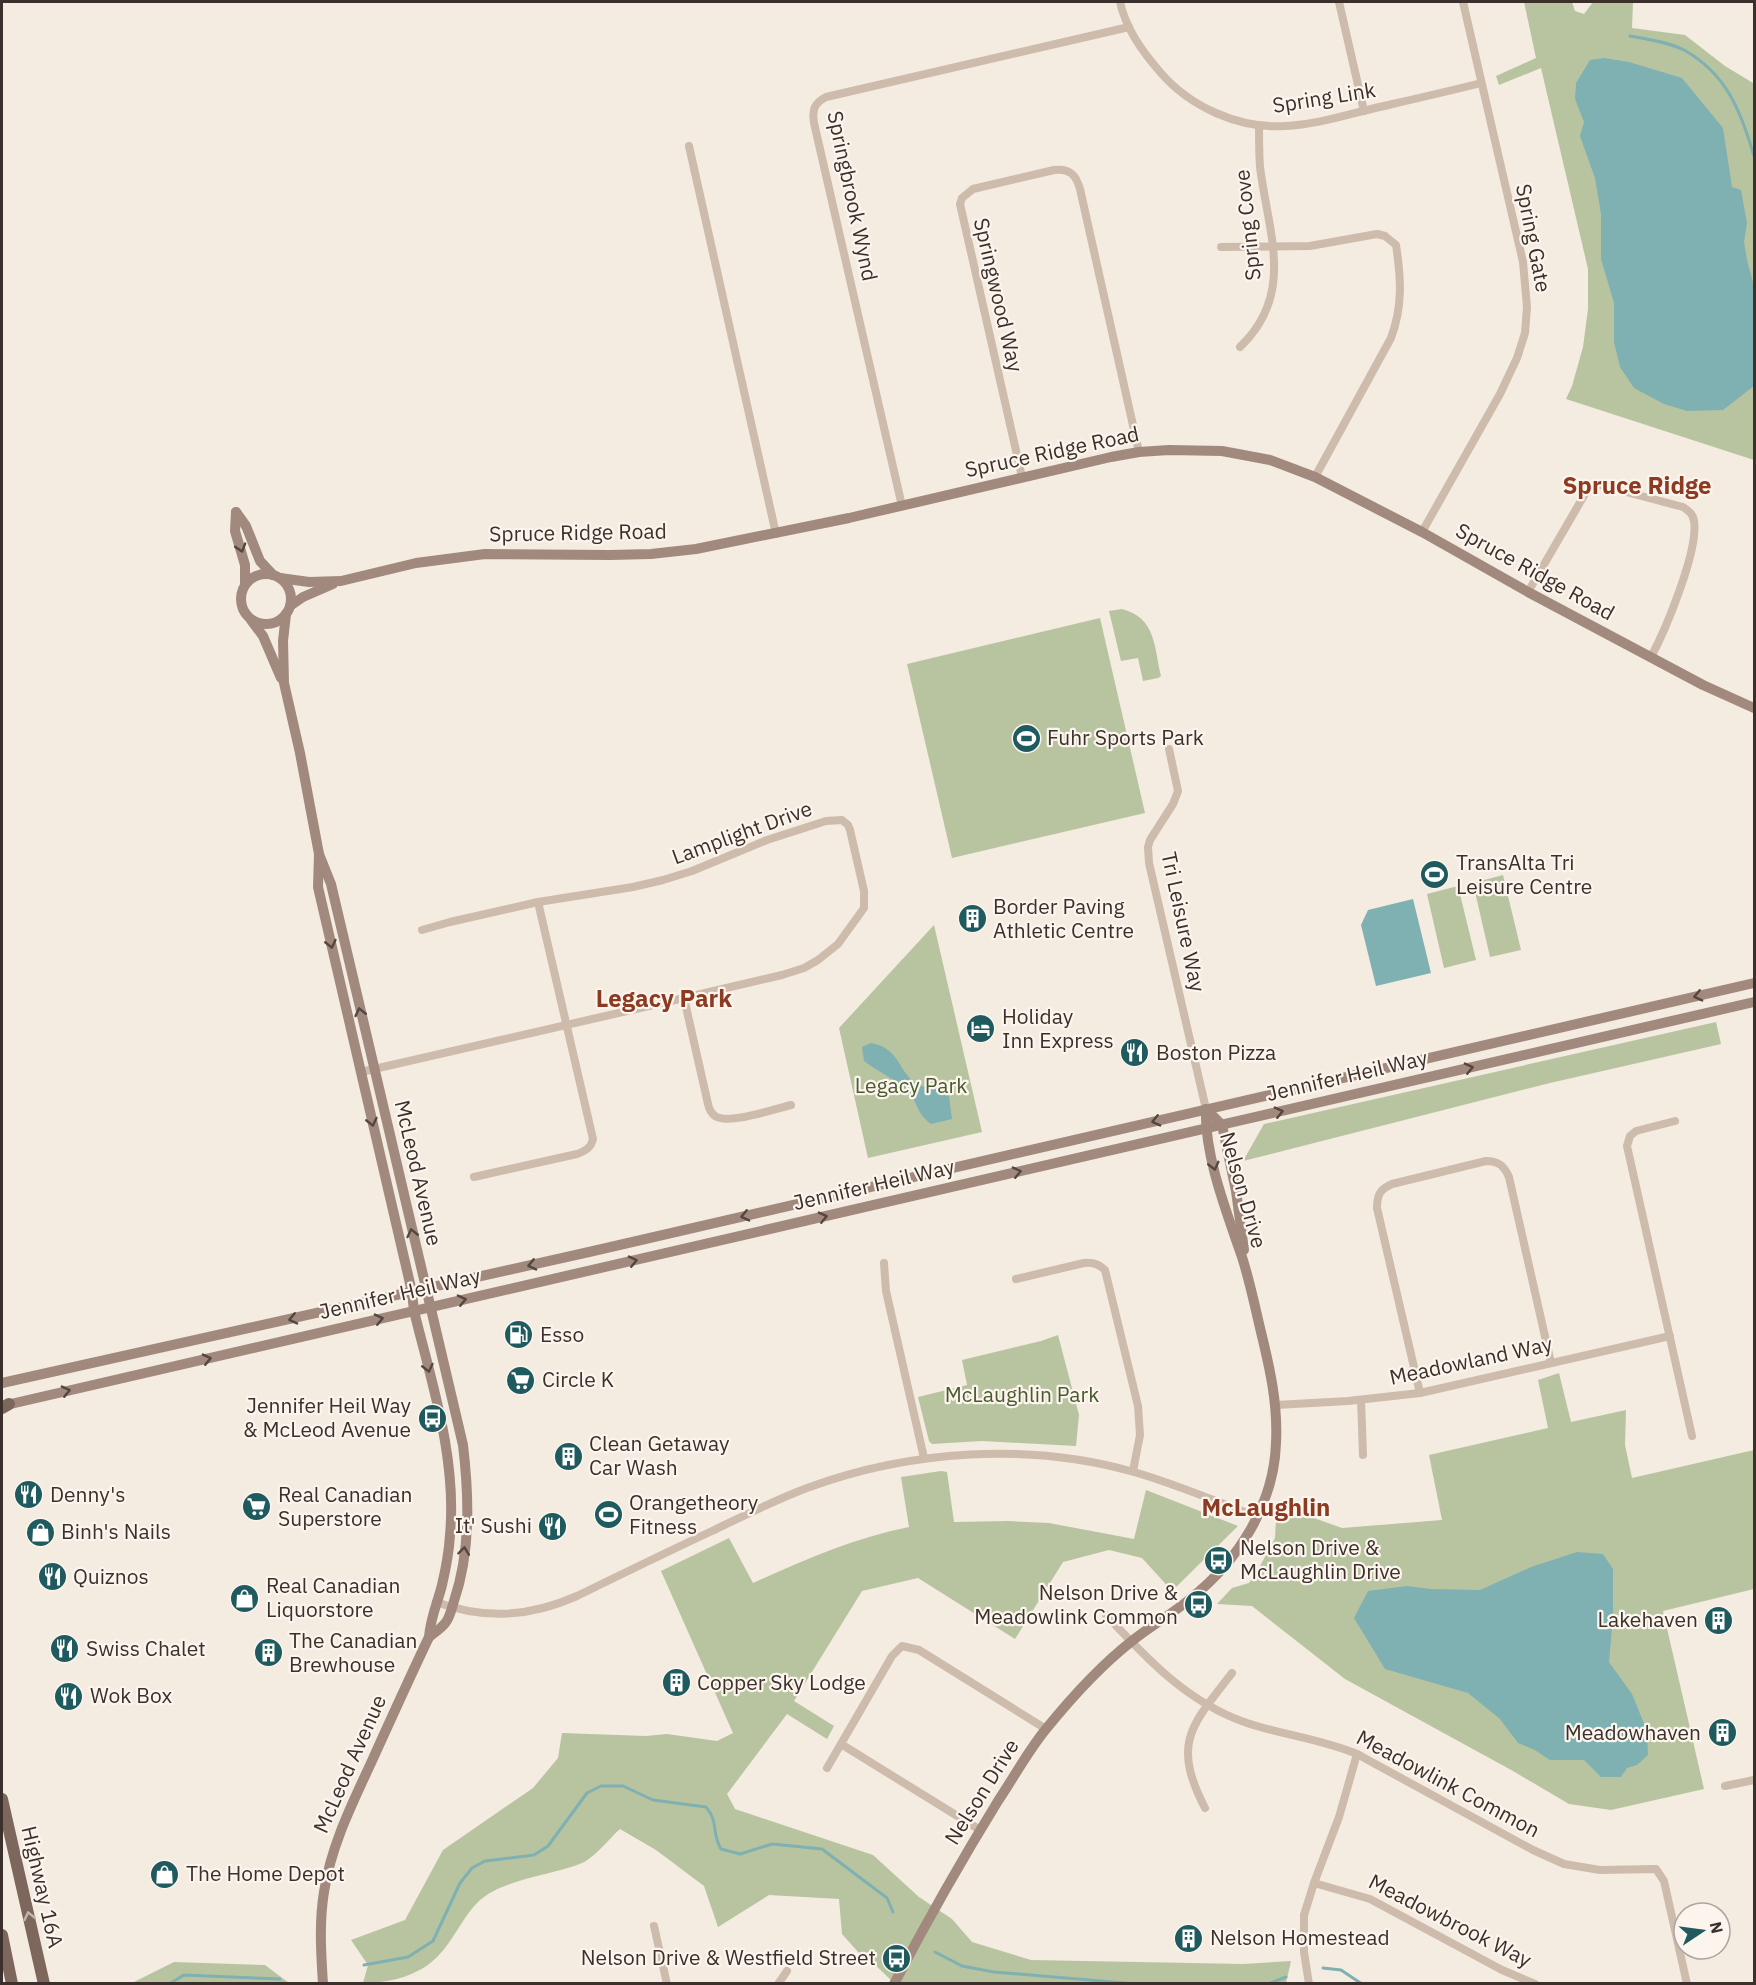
<svg xmlns="http://www.w3.org/2000/svg" width="1756" height="1985" font-family="'IBM Plex Sans',sans-serif">
<style>
.green{fill:#b8c4a0}
.water{fill:#7fb0b2}
.lines{fill:none;stroke-linecap:round;stroke-linejoin:round}
.stream{stroke:#7fb0b2;stroke-width:3}
.street{stroke:#cdbbac;stroke-width:8}
.secondary{stroke:#a18a7d;stroke-width:10}
.primary{stroke:#7d675c;stroke-width:12}
.oneway{stroke:#544640}
.oneway2{stroke:#c2b5ac}
.labels{text-anchor:middle;stroke-width:4.5;stroke-linejoin:round;paint-order:stroke}
.street-label{font-size:21px;fill:#3b302b;stroke:#fbf5ee}
.poi-label{font-size:21px;fill:#3b302b;stroke:#fbf5ee;text-anchor:start}
.park-label{font-size:21px;fill:#4a5a2e;stroke:#fbf5ee}
.quarter-label{font-size:24px;font-weight:bold;fill:#8c3b22;stroke:#fbf5ee}
</style>
<rect width="100%" height="100%" fill="#f4ebe1"/>
<g class="green">
<path d="M1524 2H1572L1575 11 1584 14 1593 2H1633L1632 28 1685 35 1725 66 1753 83 1754 90V460L1566 399 1572 386 1583 347 1588 309V269L1541 68 1499 85 1496 76 1536 58Z"/>
<path d="M1122 609C1156 618 1154 646 1161 676L1158 678 1143 681 1138 658 1121 661 1109 611Z"/>
<path d="M1100 618 1145 813 952 858 907 664Z"/>
<path d="M1503 875 1521 950 1490 957 1473 883Z"/>
<path d="M1458 886 1476 960 1444 968 1427 894Z"/>
<path d="M934 925 982 1132 868 1158 839 1028Z"/>
<path d="M1716 1022 1721 1044 1550 1083 1243 1161 1264 1124Z"/>
<path d="M1058 1335 1079 1415 1076 1446 982 1441 932 1444 929 1441 918 1397 967 1385 962 1360 1041 1341Z"/>
<path d="M1559 1373 1571 1422 1626 1410 1625 1445 1632 1478 1754 1450V1589L1663 1611 1704 1789 1611 1810 1569 1804 1513 1771 1345 1679 1252 1606 1217 1604 1232 1588 1249 1583 1259 1568 1275 1538 1276 1520 1280 1506 1342 1528 1442 1520 1429 1455 1548 1428 1538 1380Z"/>
<path d="M941 1471 947 1472 954 1522 1008 1521 1049 1523 1134 1539 1146 1490 1238 1526 1172 1591 1142 1558 1109 1550 1063 1562 1015 1639 918 1578 862 1591 794 1701 834 1726 827 1739 787 1714 727 1794 735 1809 873 1855 919 1897 952 1919 972 1942 1031 1960 1244 1964 1291 1961 1286 1983H894L866 1956 859 1953 842 1934 839 1899 769 1895 718 1927 704 1886 656 1850 620 1829C610 1838 594 1858 582 1863 554 1875 502 1879 479 1901 463 1916 454 1940 438 1956 419 1976 390 1983 363 1983L368 1965 351 1940 405 1920 443 1850 533 1788 558 1758 562 1733 646 1736 667 1734 717 1741 733 1733 661 1571 729 1538 753 1583C804 1560 854 1538 909 1527L901 1477Z"/>
<path d="M174 1962 265 1965 289 1983H132Z"/>
</g>
<g class="water">
<path d="M1604 58 1629 62 1682 78 1723 128 1732 187 1741 190 1747 223 1744 242 1747 260 1754 286V386L1723 410 1687 411 1664 404 1634 388 1620 367 1614 342V303L1601 259V214L1595 178 1580 136 1584 122 1575 99 1576 83 1590 60Z"/>
<path d="M1413 899 1431 973 1376 986 1361 925 1368 910Z"/>
<path d="M871 1043C901 1048 898 1074 919 1085 925 1088 932 1086 938 1088 942 1090 946 1094 949 1096L952 1119 931 1124C916 1113 918 1102 907 1090 895 1079 877 1071 864 1061L862 1047Z"/>
<path d="M1577 1552 1603 1554 1613 1569V1617L1609 1662 1632 1694 1647 1731 1648 1755 1637 1765 1627 1768 1621 1777H1601L1584 1760H1550L1535 1750 1518 1743 1500 1719 1468 1693 1385 1669 1354 1618 1368 1591 1407 1586 1431 1589 1480 1590 1531 1567Z"/>
</g>
<g class="lines">
<g class="stream">
<path d="M1630 36C1647 39 1668 42 1684 50 1727 74 1741 112 1754 156"/>
<path d="M935 1952 962 1966 994 1972 1136 1984"/>
<path d="M364 1965 408 1957 433 1941 460 1883 472 1868 485 1861 534 1855 548 1846 587 1793 601 1786H623L653 1800 706 1807C719 1822 711 1832 721 1849L740 1854 772 1844 822 1849 887 1898 893 1912"/>
<path d="M1323 1968 1341 1970 1362 1984"/>
<path d="M169 1984 184 1975 280 1979"/>
<path d="M1268 1984 1286 1977"/>
</g>
<g class="street">
<path d="M1120 2C1126 29 1142 51 1160 72 1190 107 1239 129 1285 126 1315 125 1346 115 1375 108 1410 100 1446 92 1481 83"/>
<path d="M1339 2 1364 111"/>
<path d="M689 146 776 534"/>
<path d="M1221 247 1310 246 1377 234 1385 236 1396 245C1401 278 1403 306 1391 338L1315 477"/>
<path d="M1240 347C1296 294 1268 232 1260 167 1259 153 1259 139 1259 125"/>
<path d="M1022 477 960 204 962 198 973 189 1054 170C1070 168 1076 175 1080 189L1139 452"/>
<path d="M902 506 814 123C812 110 814 103 826 97L1129 27"/>
<path d="M1422 532 1500 394 1517 358 1525 333 1527 307 1523 262 1463 2"/>
<path d="M1528 592 1589 487 1600 485 1683 507C1689 511 1693 514 1694 521 1699 550 1665 631 1651 657"/>
<path d="M1169 749 1178 791 1173 804 1150 840 1148 847 1149 863 1206 1109"/>
<path d="M684 998 708 1104C709 1109 711 1113 715 1116 728 1125 775 1109 791 1105"/>
<path d="M361 1072 684 998 782 975 804 968 818 960 838 944 864 908V891L850 830 848 825 842 820 826 821 767 840 692 871 663 880 633 887 538 902 450 922 422 930"/>
<path d="M1675 1121 1636 1131 1630 1136 1627 1146 1692 1436"/>
<path d="M474 1177 577 1154C585 1151 591 1148 593 1139L538 902"/>
<path d="M884 1263 886 1291 924 1458"/>
<path d="M1016 1279 1084 1263C1093 1262 1099 1264 1105 1270L1138 1406 1140 1435 1133 1471"/>
<path d="M1420 1393 1377 1208C1377 1195 1380 1189 1392 1184L1486 1161C1499 1161 1504 1166 1509 1177L1551 1363"/>
<path d="M1361 1400 1363 1455"/>
<path d="M1276 1405 1348 1401 1420 1393 1670 1336"/>
<path d="M436 1602C485 1620 530 1617 577 1596 622 1574 667 1552 712 1531 743 1516 775 1500 807 1488 910 1450 1029 1442 1134 1472 1176 1484 1217 1502 1258 1517"/>
<path d="M1106 1615C1147 1659 1188 1703 1247 1723 1283 1735 1322 1739 1357 1754L1533 1850 1564 1864 1600 1870 1656 1869 1664 1881 1687 1984"/>
<path d="M841 1744 980 1830"/>
<path d="M827 1768 892 1656 902 1646 919 1650 1046 1729"/>
<path d="M1725 1786 1754 1780"/>
<path d="M1205 1808C1171 1742 1192 1725 1232 1673"/>
<path d="M1314 1883 1370 1899 1502 1970 1535 1984"/>
<path d="M654 1926 667 1984"/>
<path d="M778 1984 787 1971"/>
<path d="M1309 1984 1304 1952V1915L1314 1883 1339 1817 1357 1754"/>
</g>
<g class="secondary">
<path d="M236 512 235 531 245 565V584"/>
<path d="M236 512 246 526 260 561 273 575"/>
<circle cx="266" cy="599" r="25"/>
<path d="M280 578 309 582 341 581 416 563 485 554 610 555 651 554 696 549 849 518 1111 457 1139 452 1169 450 1222 451 1270 460 1315 477 1422 532 1528 592 1703 685 1754 708"/>
<path d="M290 606 303 597 333 584"/>
<path d="M286 614 283 641 284 683 300 753 319 854 331 884 463 1445C469 1496 471 1551 454 1601 452 1607 450 1617 446 1622 442 1628 434 1633 429 1637"/>
<path d="M251 620 263 636 281 678"/>
<path d="M319 854 318 887 412 1292 414 1311C432 1384 457 1459 450 1535 449 1552 446 1568 442 1585 437 1605 431 1615 429 1637 409 1679 390 1721 371 1763 352 1804 331 1846 324 1892 319 1922 321 1953 323 1984"/>
<path d="M1206 1109 1222 1125 1236 1191 1244 1250"/>
<path d="M2 1383 589 1252 1754 983"/>
<path d="M2 1406 1754 1002"/>
<path d="M894 1984C927 1921 961 1861 998 1801 1014 1777 1028 1751 1046 1729 1072 1697 1100 1666 1132 1641 1151 1626 1172 1614 1190 1599 1238 1561 1274 1505 1276 1443 1278 1404 1270 1369 1261 1332 1255 1307 1250 1282 1242 1257 1227 1213 1204 1155 1206 1109"/>
</g>
<g class="primary">
<path d="M2 1408 9 1404"/>
<path d="M2 1799 44 1984"/>
<path d="M2 1935 12 1984"/>
</g>
</g>
<defs><path id="oneway-chevron" d="M-2-3.5L2.5 0L-2 3.5" fill="none" stroke-width="1.6" stroke-linecap="round" stroke-linejoin="round" transform="scale(1.5)"/></defs>
<g class="oneway">
<use href="#oneway-chevron" transform="translate(241 548) rotate(73)"/>
<use href="#oneway-chevron" transform="translate(331 944) rotate(77)"/>
<use href="#oneway-chevron" transform="translate(1698 996) rotate(167)"/>
<use href="#oneway-chevron" transform="translate(360 1012) rotate(-103)"/>
<use href="#oneway-chevron" transform="translate(1469 1068) rotate(-13)"/>
<use href="#oneway-chevron" transform="translate(1279 1112) rotate(-13)"/>
<use href="#oneway-chevron" transform="translate(1156 1121) rotate(167)"/>
<use href="#oneway-chevron" transform="translate(372 1122) rotate(77)"/>
<use href="#oneway-chevron" transform="translate(1214 1166) rotate(76)"/>
<use href="#oneway-chevron" transform="translate(1017 1172) rotate(-13)"/>
<use href="#oneway-chevron" transform="translate(745 1216) rotate(167)"/>
<use href="#oneway-chevron" transform="translate(823 1217) rotate(-13)"/>
<use href="#oneway-chevron" transform="translate(412 1233) rotate(-103)"/>
<use href="#oneway-chevron" transform="translate(633 1261) rotate(-13)"/>
<use href="#oneway-chevron" transform="translate(532 1265) rotate(167)"/>
<use href="#oneway-chevron" transform="translate(462 1300) rotate(-13)"/>
<use href="#oneway-chevron" transform="translate(293 1319) rotate(167)"/>
<use href="#oneway-chevron" transform="translate(379 1319) rotate(-13)"/>
<use href="#oneway-chevron" transform="translate(207 1359) rotate(-13)"/>
<use href="#oneway-chevron" transform="translate(428 1368) rotate(77)"/>
<use href="#oneway-chevron" transform="translate(66 1391) rotate(-13)"/>
<use href="#oneway-chevron" transform="translate(464 1551) rotate(-83)"/>
</g>
<use class="oneway2" href="#oneway-chevron" transform="translate(29 1916) rotate(-103)"/>
<defs>
<symbol id="stadium-disc" viewBox="-11 -11 22 22"><circle r="9.5" fill="#1f5a5e" stroke="#fbf5ee"/><path d="M0-5a6.5 5 0 1 0 0 10a6.5 5 0 1 0 0-10ZM-3.5-1.8h7v3.6h-7Z" fill="#fff"/></symbol>
<symbol id="building-disc" viewBox="-11 -11 22 22"><circle r="9.5" fill="#1f5a5e" stroke="#fbf5ee"/><path d="M-4-6H4V6H1V3H-1V6H-4ZM-2.5-4.3h1.7v1.8h-1.7ZM.8-4.3h1.7v1.8H.8ZM-2.5-1h1.7V.8h-1.7ZM.8-1h1.7V.8H.8Z" fill="#fff"/></symbol>
<symbol id="hotel-disc" viewBox="-11 -11 22 22"><circle r="9.5" fill="#1f5a5e" stroke="#fbf5ee"/><path d="M-6-4.5h1.5V1H6V5H4.5V3h-9V5H-6ZM-4 0a1.8 1.8 0 1 1 3.6 0ZM.5 0V-2.5h3Q6-2.5 6 0Z" fill="#fff"/></symbol>
<symbol id="restaurant-disc" viewBox="-11 -11 22 22"><circle r="9.5" fill="#1f5a5e" stroke="#fbf5ee"/><path d="M-5-6h1v4h1v-4h1v4h1v-4h1v5L-1.5 .5V6h-2V.5L-5-1ZM5-6V6H3V1.5H1.5Q1.5-4 5-6Z" fill="#fff"/></symbol>
<symbol id="fuel-disc" viewBox="-11 -11 22 22"><circle r="9.5" fill="#1f5a5e" stroke="#fbf5ee"/><path d="M-5.5-6h7V0h2V4h1.3V-2.5L3-4.5l.8-.8L6-3V5H2.5V1h-1V6h-7ZM-4.2-4.7v3.2H.2V-4.7Z" fill="#fff"/></symbol>
<symbol id="supermarket-disc" viewBox="-11 -11 22 22"><circle r="9.5" fill="#1f5a5e" stroke="#fbf5ee"/><path d="M-6-5.5h2.5l.6 2H6L4.5 2H-2.5L-4.4-4H-6ZM-1.5 3.2a1.3 1.3 0 1 0 .1 0ZM3 3.2a1.3 1.3 0 1 0 .1 0Z" fill="#fff"/></symbol>
<symbol id="bus-disc" viewBox="-11 -11 22 22"><circle r="9.5" fill="#1f5a5e" stroke="#fbf5ee"/><path d="M-5-6H5V4H4V6H2V4H-2V6H-4V4H-5ZM-3.5-4V0h7V-4ZM-3.5 1.2v1.5H-2V1.2ZM2 1.2v1.5H3.5V1.2Z" fill="#fff"/></symbol>
<symbol id="shop-disc" viewBox="-11 -11 22 22"><circle r="9.5" fill="#1f5a5e" stroke="#fbf5ee"/><path d="M-5-2.5h2.3a2.7 3.5 0 0 1 5.4 0H5L5.5 6h-11ZM-1.5-2.5h3a1.5 2.3 0 0 0-3 0Z" fill="#fff"/></symbol>
</defs>
<g fill-rule="evenodd">
<use href="#stadium-disc" x="1010" y="722" width="33" height="33"/>
<use href="#stadium-disc" x="1418" y="858" width="33" height="33"/>
<use href="#building-disc" x="956" y="902" width="33" height="33"/>
<use href="#hotel-disc" x="964" y="1012" width="33" height="33"/>
<use href="#restaurant-disc" x="1118" y="1036" width="33" height="33"/>
<use href="#fuel-disc" x="502" y="1318" width="33" height="33"/>
<use href="#supermarket-disc" x="504" y="1364" width="33" height="33"/>
<use href="#bus-disc" x="416" y="1402" width="33" height="33"/>
<use href="#building-disc" x="552" y="1440" width="33" height="33"/>
<use href="#restaurant-disc" x="12" y="1478" width="33" height="33"/>
<use href="#supermarket-disc" x="240" y="1490" width="33" height="33"/>
<use href="#stadium-disc" x="592" y="1498" width="33" height="33"/>
<use href="#restaurant-disc" x="536" y="1510" width="33" height="33"/>
<use href="#shop-disc" x="24" y="1516" width="33" height="33"/>
<use href="#bus-disc" x="1202" y="1544" width="33" height="33"/>
<use href="#restaurant-disc" x="36" y="1560" width="33" height="33"/>
<use href="#shop-disc" x="228" y="1582" width="33" height="33"/>
<use href="#bus-disc" x="1182" y="1588" width="33" height="33"/>
<use href="#building-disc" x="1702" y="1604" width="33" height="33"/>
<use href="#restaurant-disc" x="48" y="1632" width="33" height="33"/>
<use href="#building-disc" x="252" y="1636" width="33" height="33"/>
<use href="#building-disc" x="660" y="1666" width="33" height="33"/>
<use href="#restaurant-disc" x="52" y="1680" width="33" height="33"/>
<use href="#building-disc" x="1706" y="1716" width="33" height="33"/>
<use href="#shop-disc" x="148" y="1858" width="33" height="33"/>
<use href="#building-disc" x="1172" y="1922" width="33" height="33"/>
<use href="#bus-disc" x="880" y="1942" width="33" height="33"/>
</g>
<g class="labels">
<g class="street-label">
<text transform="translate(1324 98) rotate(-9)" y="7">Spring Link</text>
<text transform="translate(852 196) rotate(78)" y="7">Springbrook Wynd</text>
<text transform="translate(1248 225) rotate(-96)" y="7">Spring Cove</text>
<text transform="translate(1533 238) rotate(79)" y="7">Spring Gate</text>
<text transform="translate(998 295) rotate(77)" y="7">Springwood Way</text>
<text transform="translate(1052 452) rotate(-12)" y="7">Spruce Ridge Road</text>
<text transform="translate(578 533) rotate(-1)" y="7">Spruce Ridge Road</text>
<text transform="translate(1535 572) rotate(29)" y="7">Spruce Ridge Road</text>
<text transform="translate(742 833) rotate(-20)" y="7">Lamplight Drive</text>
<text transform="translate(1183 922) rotate(78)" y="7">Tri Leisure Way</text>
<text transform="translate(1347 1076) rotate(-13)" y="7">Jennifer Heil Way</text>
<text transform="translate(418 1173) rotate(77)" y="7">McLeod Avenue</text>
<text transform="translate(874 1185) rotate(-13)" y="7">Jennifer Heil Way</text>
<text transform="translate(1243 1190) rotate(74)" y="7">Nelson Drive</text>
<text transform="translate(400 1294) rotate(-13)" y="7">Jennifer Heil Way</text>
<text transform="translate(1471 1361) rotate(-12)" y="7">Meadowland Way</text>
<text transform="translate(350 1764) rotate(-66)" y="7">McLeod Avenue</text>
<text transform="translate(1448 1784) rotate(28)" y="7">Meadowlink Common</text>
<text transform="translate(982 1792) rotate(-58)" y="7">Nelson Drive</text>
<text transform="translate(42 1887) rotate(77)" y="7">Highway 16A</text>
<text transform="translate(1450 1921) rotate(27)" y="7">Meadowbrook Way</text>
</g>
<g class="poi-label">
<text x="1047" y="745">Fuhr Sports Park</text>
<text x="1456" y="870">TransAlta Tri<tspan x="1456" dy="24">Leisure Centre</tspan></text>
<text x="993" y="914">Border Paving<tspan x="993" dy="24">Athletic Centre</tspan></text>
<text x="1002" y="1024">Holiday<tspan x="1002" dy="24">Inn Express</tspan></text>
<text x="1156" y="1060">Boston Pizza</text>
<text x="540" y="1342">Esso</text>
<text x="542" y="1387">Circle K</text>
<text x="411" y="1413" text-anchor="end">Jennifer Heil Way<tspan x="411" dy="24">&amp; McLeod Avenue</tspan></text>
<text x="589" y="1451">Clean Getaway<tspan x="589" dy="24">Car Wash</tspan></text>
<text x="50" y="1502">Denny's</text>
<text x="278" y="1502">Real Canadian<tspan x="278" dy="24">Superstore</tspan></text>
<text x="629" y="1510">Orangetheory<tspan x="629" dy="24">Fitness</tspan></text>
<text x="532" y="1533" text-anchor="end">It' Sushi</text>
<text x="61" y="1539">Binh's Nails</text>
<text x="1240" y="1555">Nelson Drive &amp;<tspan x="1240" dy="24">McLaughlin Drive</tspan></text>
<text x="73" y="1584">Quiznos</text>
<text x="266" y="1593">Real Canadian<tspan x="266" dy="24">Liquorstore</tspan></text>
<text x="1178" y="1600" text-anchor="end">Nelson Drive &amp;<tspan x="1178" dy="24">Meadowlink Common</tspan></text>
<text x="1698" y="1627" text-anchor="end">Lakehaven</text>
<text x="289" y="1648">The Canadian<tspan x="289" dy="24">Brewhouse</tspan></text>
<text x="86" y="1656">Swiss Chalet</text>
<text x="697" y="1690">Copper Sky Lodge</text>
<text x="90" y="1703">Wok Box</text>
<text x="1701" y="1740" text-anchor="end">Meadowhaven</text>
<text x="186" y="1881">The Home Depot</text>
<text x="1210" y="1945">Nelson Homestead</text>
<text x="876" y="1965" text-anchor="end">Nelson Drive &amp; Westfield Street</text>
</g>
<g class="park-label">
<text x="911" y="1093">Legacy Park</text>
<text x="1022" y="1402">McLaughlin Park</text>
</g>
<g class="quarter-label">
<text x="1637" y="494">Spruce Ridge</text>
<text x="664" y="1007">Legacy Park</text>
<text x="1266" y="1516">McLaughlin</text>
</g>
</g>
<rect width="1756" height="1985" fill="none" stroke="#3b302b" stroke-width="6"/>
<g transform="translate(1702 1931) rotate(77)"><circle r="28" fill="#fbf5ee" stroke="#aea6a0" stroke-width="1.5"/>
<path d="M0-4.5L10 22L0 15L-10 22Z" fill="#1f5a5e"/>
<text y="-9" font-size="16" font-weight="bold" text-anchor="middle" fill="#3b302b">N</text>
</g>
</svg>
